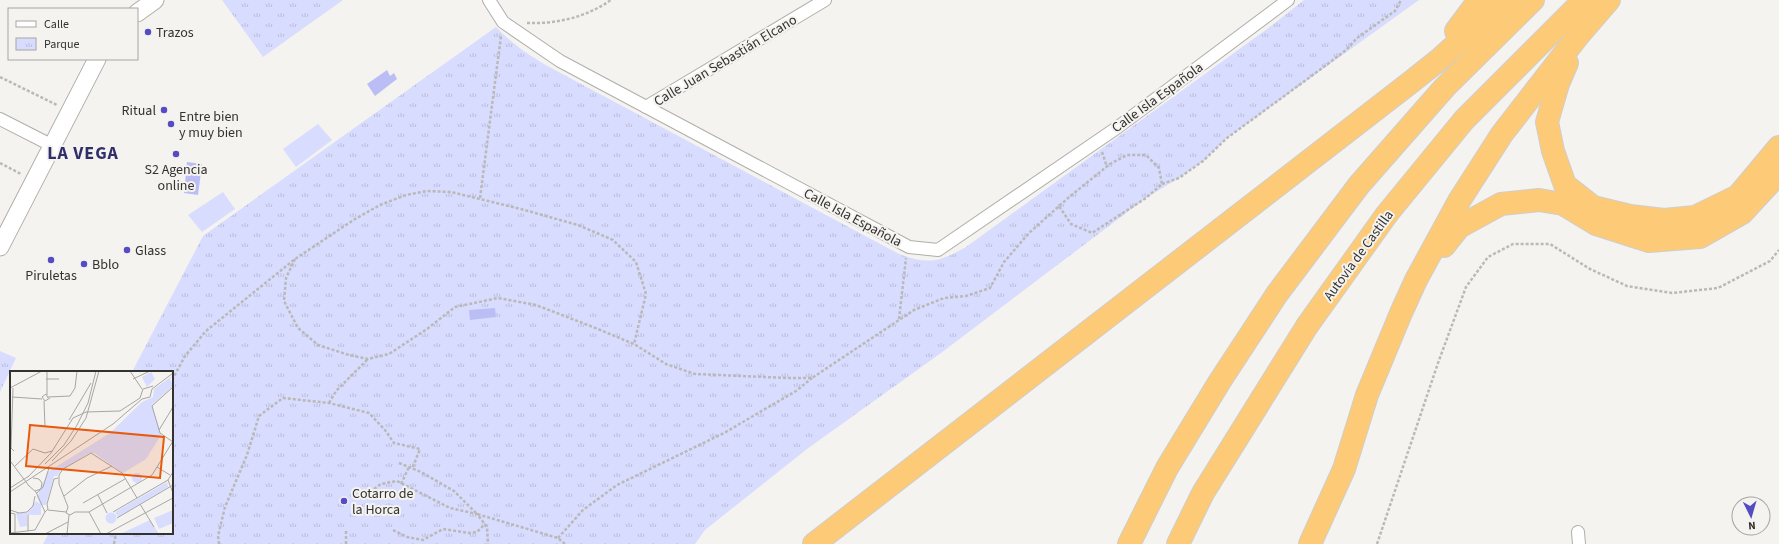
<svg xmlns="http://www.w3.org/2000/svg" width="1779" height="544" font-family="'Source Sans 3',sans-serif">
<style>
.park{fill:url(#park-tufts)}
.pitch{fill:#d8dcff}
.water{fill:#babef4}
.lines{fill:none;stroke-linecap:round;stroke-linejoin:round}
.street-casing{stroke:#b0aeab;stroke-width:14}
.secondary-casing{stroke:#b0aeab;stroke-width:19}
.highway-casing{stroke:#cecece;stroke-width:24}
.path{stroke:#bab9b6;stroke-width:2.5;stroke-dasharray:3 2;stroke-linecap:butt}
.street{stroke:#fff;stroke-width:12}
.secondary{stroke:#fff;stroke-width:17}
.highway{stroke:#fdca77;stroke-width:22}
.poi-dot{fill:#554bc3;stroke:#f5f3ef;stroke-width:1.5}
.labels{text-anchor:middle;stroke-width:4;stroke-linejoin:round;paint-order:stroke}
.poi-label{font-size:14px;fill:#333231;stroke:#f5f3ef;text-anchor:start}
.street-label{font-size:14px;fill:#333231;stroke:#f5f3ef}
.district-label{font-size:18px;font-weight:bold;letter-spacing:1px;fill:#312f6a;stroke:#f5f3ef}
.inset-road{fill:none;stroke:#a7a6a3;stroke-width:1}
.view{fill:#e8590c;fill-opacity:0.15;stroke:#e8590c;stroke-width:2}
.inset-edge{fill:none;stroke:#333231;stroke-width:2}
</style>
<defs>
<pattern id="park-tufts" width="24" height="20" patternUnits="userSpaceOnUse"><rect width="24" height="20" fill="#d8dcff"/><path d="M3 7l-1-3M5 7V3M7 7l1-3M15 17l-1-3M17 17v-4M19 17l1-3" fill="none" stroke="#babddb"/></pattern>
</defs>
<rect width="100%" height="100%" fill="#f5f3ef"/>
<g class="park">
<path d="M222 0H343L263 57Z"/>
<path d="M1304 0H1419L1227 138 1203 161 1179 178 1146 198 941 353 807 449 705 530 695 544H43L49 533H172V372H132L203 236 496 27C513 45 531 57 553 69L899 254C929 265 939 262 966 247L1267 29Z"/>
<path d="M0 351 16 358 0 392Z"/>
</g>
<g class="pitch">
<path d="M318 124 332 140 296 167 283 149Z"/>
<path d="M223 192 235 209 202 232 188 215Z"/>
</g>
<g class="water">
<path d="M387 70 390 76 394 73 397 79 375 96 367 84Z"/>
<path d="M187 162 202 164 198 195 184 193Z"/>
<path d="M495 308 496 317 470 320 469 310Z"/>
</g>
<g class="lines">
<defs>
<g id="street">
<path d="M489 0 503 22 560 61 909 247 938 250 1118 127 1288 0"/>
<path d="M646 107 825 0"/>
<path d="M0 119 53 146"/>
<path d="M1578 532 1579 544"/>
</g>
<g id="secondary">
<path d="M137 13 155 0"/>
<path d="M0 247 97 59"/>
</g>
<g id="highway">
<path d="M1456 31 1479 0"/>
<path d="M1567 63 1558 84 1547 122 1553 151 1565 185 1593 207 1630 216 1664 220 1695 217 1738 196 1779 147"/>
<path d="M1444 246 1459 227 1501 204 1539 200 1563 204 1596 224 1649 241 1700 237 1742 213 1779 173"/>
<path d="M814 544 1411 82 1440 59 1505 0"/>
<path d="M1129 544 1167 468 1220 381 1277 294 1359 185 1445 87 1533 0"/>
<path d="M1178 544 1203 493 1307 326 1387 214 1464 120 1584 0"/>
<path d="M1310 544 1344 469 1367 395 1401 313 1416 280 1459 201 1502 134 1578 36 1609 0"/>
</g>
</defs>
<use href="#street" class="street-casing"/>
<use href="#secondary" class="secondary-casing"/>
<use href="#highway" class="highway-casing"/>
<g class="path">
<path d="M527 23C558 24 586 17 611 0"/>
<path d="M0 77 57 105"/>
<path d="M1102 152 1107 167"/>
<path d="M0 163 21 174"/>
<path d="M1162 184 1179 178 1203 161 1227 138 1321 69 1346 50 1357 38 1395 11 1401 0"/>
<path d="M480 198 501 36"/>
<path d="M295 259 286 278 284 301 298 328 318 345 349 355 368 359 389 354 427 329 455 307 498 298 536 305 593 327 634 344 666 364 695 374 788 378H812L914 310 944 298 966 296 990 288 1004 262 1029 233 1068 198 1110 164 1127 155H1146L1159 168 1162 184 1146 198 1092 233 1071 224 1059 206"/>
<path d="M899 319 906 258"/>
<path d="M172 380 185 356 206 331 295 259 355 219 380 205 406 195 427 191 451 192 521 209 578 225 613 240 636 262 646 294 634 344"/>
<path d="M329 403 336 391 368 359"/>
<path d="M399 463 421 472 454 491 477 514 558 538 565 544"/>
<path d="M401 484 409 467"/>
<path d="M374 489 381 484 397 481 450 508 477 514 487 527 488 544"/>
<path d="M393 530 407 537 423 540 443 529 470 533 477 532 485 524"/>
<path d="M346 531V544"/>
<path d="M558 538 583 510 617 485 724 433 796 391 812 378"/>
<path d="M114 544 116 533"/>
<path d="M219 544 218 536 225 507 247 455 259 416 283 398 329 403 369 413 385 430 394 443 420 449 412 469"/>
<path d="M1377 544 1438 363 1466 287 1488 257 1513 244H1550L1590 269 1627 286 1672 293 1718 288 1770 261 1779 250"/>
</g>
<use href="#street" class="street"/>
<use href="#secondary" class="secondary"/>
<use href="#highway" class="highway"/>
</g>
<g class="poi-dot">
<circle cx="148" cy="32" r="4"/>
<circle cx="164" cy="110" r="4"/>
<circle cx="171" cy="124" r="4"/>
<circle cx="176" cy="154" r="4"/>
<circle cx="127" cy="250" r="4"/>
<circle cx="51" cy="260" r="4"/>
<circle cx="84" cy="264" r="4"/>
<circle cx="344" cy="501" r="4"/>
</g>
<g class="labels">
<g class="poi-label">
<text x="156" y="37">Trazos</text>
<text x="156" y="115" text-anchor="end">Ritual</text>
<text x="179" y="121">Entre bien<tspan x="179" dy="16">y muy bien</tspan></text>
<text x="176" y="174" text-anchor="middle">S2 Agencia<tspan x="176" dy="16">online</tspan></text>
<text x="135" y="255">Glass</text>
<text x="92" y="269">Bblo</text>
<text x="51" y="280" text-anchor="middle">Piruletas</text>
<text x="352" y="498">Cotarro de<tspan x="352" dy="16">la Horca</tspan></text>
</g>
<g class="street-label">
<text transform="translate(725 60) rotate(-31)" y="5">Calle Juan Sebastián Elcano</text>
<text transform="translate(1157 97) rotate(-36)" y="5">Calle Isla Española</text>
<text transform="translate(853 217) rotate(28)" y="5">Calle Isla Española</text>
<text transform="translate(1358 255) rotate(-54)" y="5">Autovía de Castilla</text>
</g>
<g class="district-label">
<text x="83" y="159">LA VEGA</text>
</g>
</g>
<g transform="translate(10 371)">
<rect width="163" height="163" fill="#f5f3ef"/>
<path d="M141 1 145 8 137 16 132 6ZM163 4 160 8 163 15 142 34 151 64 136 88 113 102 84 82H79L51 99 47 105H44L36 134H31V144H17V155L10 156 6 142H17L26 130 30 133 27 126 38 101 100 62 132 31 143 26 144 18ZM122 107a5 5 0 1 1 10 0a5 5 0 1 1-10 0ZM140 149 149 163H110Z" fill="#d8dcff"/>
<path d="M157 111 158 116 108 146 105 141ZM95.5 147a5.5 5.5 0 1 1 11 0a5.5 5.5 0 1 1-11 0Z" fill="#d8dcff"/>
<path d="M163 139V152L149 158 144 147Z" fill="#d8dcff"/>
<path class="inset-road" d="M37 0V24M120 0 132 18M36 8H49M123 8 140 0M163 16 142 35 150 62 163 71M0 17 32 0M3 17 1 77 4 80M2 26 32 28M38 26 60 25 65 17 67 0M38 27 36 23 32 26 35 30 40 27M34 30 35 56M59 49 81 12M149 59 163 36M42 90 61 70 76 47 89 0M1 91 19 115M35 93 54 74 67 54 78 32 86 0M5 95 23 78 35 82 42 80M147 96 160 104M163 101 158 109 163 122M18 106 41 82 63 47 76 41 110 40 130 27 133 18 143 15M23 107 29 108 32 112 31 118 25 120M18 114 26 121 35 141 38 138 37 133M0 117 19 105M0 121 103 53 132 28 140 26 142 18 163 2M27 122 33 116 39 97M88 124 97 142M54 125 77 107 102 95M73 132 115 108M37 133 44 108 48 107M130 133 144 156M0 139 9 142 17 141 23 135 25 125M38 139 56 141M79 141 91 163M103 141 158 109M0 142 5 143V161M60 144 56 142 58 136 49 113V104L53 98 81 82 112 102 127 127M60 144 65 141H79L142 104 163 70M107 147 163 114M18 160V144M0 162 25 159 35 141M35 163 58 151M57 163 59 144M96 163 163 127"/>
<path class="view" d="M20 54 154 66 150 107 16 95Z"/>
<rect width="163" height="163" class="inset-edge"/>
</g>
<rect x="8" y="8" width="130" height="52" fill="#f5f3ef" stroke="#a7a6a3"/>
<rect x="16" y="21" width="20" height="6" fill="#ffffff" stroke="#a7a6a3"/>
<text x="44" y="28" font-size="12" fill="#333231">Calle</text>
<rect x="16" y="38" width="20" height="12" fill="url(#park-tufts)" stroke="#a7a6a3"/>
<text x="44" y="48" font-size="12" fill="#333231">Parque</text>
<g transform="translate(1751 516) rotate(175)"><circle r="19" fill="#f5f3ef" stroke="#a7a6a3"/>
<path d="M0-3L7 15L0 10L-7 15Z" fill="#554bc3"/>
<text y="-6" font-size="11" font-weight="bold" text-anchor="middle" fill="#333231">N</text>
</g>
</svg>
